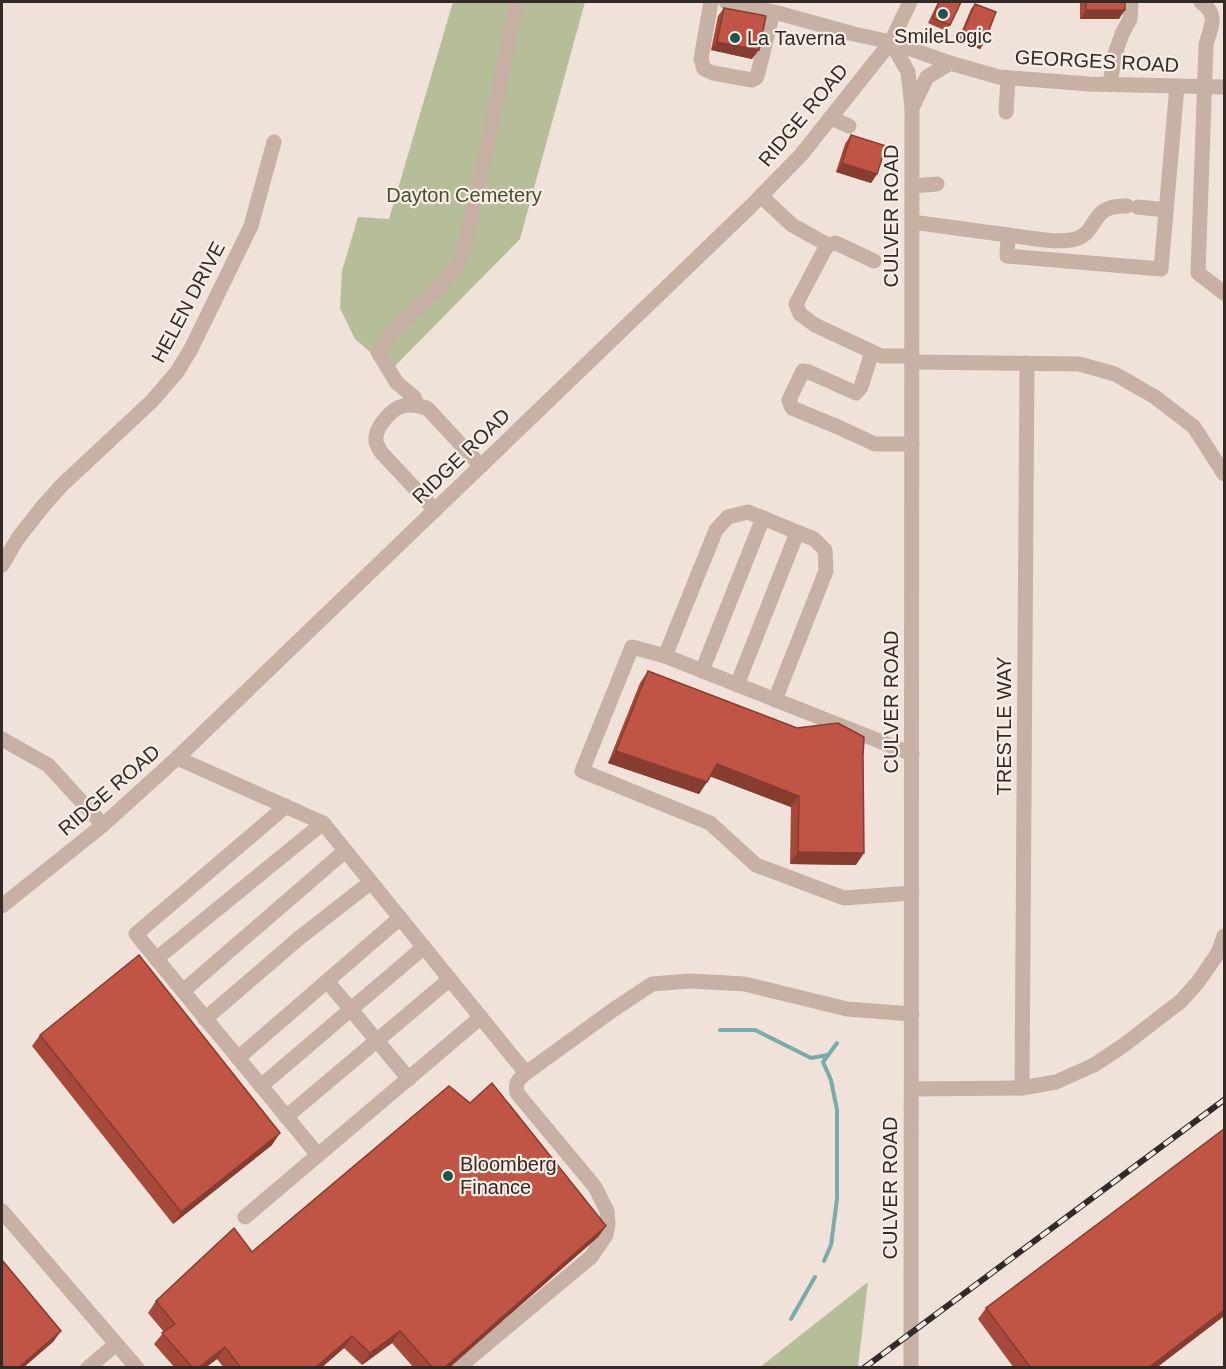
<svg xmlns="http://www.w3.org/2000/svg" width="1226" height="1369" font-family="Arial,sans-serif">
<style>
.green{fill:#b6be99}
.lines{fill:none;stroke-linecap:round;stroke-linejoin:round}
.stream{stroke:#79aca8;stroke-width:4}
.minor{stroke:#c7b1a5;stroke-width:15}
.rail-casing{stroke:#332926;stroke-width:6}
.rail{stroke:#f8ede4;stroke-width:4;stroke-dasharray:11;stroke-linecap:butt}
.wall{fill:#a6493b}
.shaded-wall{fill:#873c30}
.building{fill:#c15545;stroke:#873c30;stroke-width:1.5}
.poi-dot{fill:#1d5350;stroke:#f8ede4;stroke-width:2}
.labels{text-anchor:middle;stroke-width:4.5;stroke-linejoin:round;paint-order:stroke}
.poi-label{font-size:20px;fill:#332926;stroke:#f8ede4;text-anchor:start}
.street-label{font-size:20px;fill:#332926;stroke:#f8ede4}
.park-label{font-size:20px;fill:#47502b;stroke:#f8ede4}
</style>
<rect width="100%" height="100%" fill="#f0e2d8"/>
<g class="green">
<path d="M453 2H585L520 239 391 370 355 339 340 308 342 271 358 217 389 219Z"/>
<path d="M868 1282 858 1367H760Z"/>
</g>
<g class="lines">
<g class="stream">
<path d="M720 1030H755L811 1058 828 1055"/>
<path d="M824 1261 831 1245 837 1199V1110L831 1080 823 1062 837 1043"/>
<path d="M791 1319 815 1277"/>
</g>
<g class="minor">
<path d="M711 2 701 59 704 69 713 73 752 80 756 78 758 73 773 12"/>
<path d="M726 2 778 13 854 34 891 42 950 63 999 77 1089 84 1224 87"/>
<path d="M1201 2C1220 16 1210 27 1206 45L1198 273 1224 293"/>
<path d="M891 42 908 72 912 108 911 1368"/>
<path d="M1110 84 1115 54 1122 34 1130 19 1131 2"/>
<path d="M912 108 927 77 950 63"/>
<path d="M1006 112 1008 78"/>
<path d="M831 118 849 126"/>
<path d="M912 186 937 184"/>
<path d="M761 196 792 225 828 245"/>
<path d="M1138 207 1166 210"/>
<path d="M912 222 1008 235 1007 256 1161 269 1177 86"/>
<path d="M1008 235C1026 237 1057 244 1075 239 1099 233 1089 204 1127 206"/>
<path d="M874 261 836 243 828 245 824 251 796 304 800 314 815 325 881 356H912"/>
<path d="M872 352 861 387 856 393 809 372 803 371 789 400 792 408 838 427 875 444H912"/>
<path d="M912 362 1079 364 1115 374 1155 397 1194 427 1224 474"/>
<path d="M417 405 414 397 397 383 378 352 391 334 447 279 461 259 477 194 517 2"/>
<path d="M435 510 380 451C380 449 376 444 376 442 374 428 391 409 403 406 412 403 419 406 427 408L481 466"/>
<path d="M2 565 18 538 44 505 62 485 152 401 177 372 191 349 251 226 274 142"/>
<path d="M665 656 716 530 728 517 748 512 814 539 825 550 826 571 775 700"/>
<path d="M702 671 763 518"/>
<path d="M737 685 797 533"/>
<path d="M2 739 48 765 103 825"/>
<path d="M177 758 323 823 526 1073"/>
<path d="M286 806 136 934 318 1155"/>
<path d="M912 893 844 898 756 865 710 823 582 771 632 647 665 656 912 754"/>
<path d="M2 906 103 825 177 758 750 207 801 155 874 63 891 42 910 2"/>
<path d="M156 959 323 823"/>
<path d="M327 981 409 1079"/>
<path d="M183 991 345 851"/>
<path d="M205 1019 298 939 371 882"/>
<path d="M238 1058 400 918"/>
<path d="M261 1086 424 947"/>
<path d="M1022 1088 1027 363"/>
<path d="M912 1089 1022 1088 1056 1082 1094 1065 1124 1045 1181 1001 1198 982 1218 953 1224 936"/>
<path d="M286 1117 450 979"/>
<path d="M2 1211 137 1368"/>
<path d="M245 1217 481 1017"/>
<path d="M88 1368 116 1344"/>
<path d="M458 1368 591 1257 606 1235 608 1224 607 1211 595 1187 517 1093C515 1082 518 1080 526 1073L613 1010 652 984 690 981 745 984 847 1009 912 1014"/>
</g>
<defs>
<path id="rail" d="M864 1368 1224 1100"/>
</defs>
<use href="#rail" class="rail-casing"/>
<use href="#rail" class="rail"/>
</g>
<g class="wall">
<path d="M938 2H961L950 25 946 31 928 23Z"/>
<path d="M1080 2H1125L1119 19H1080Z"/>
<path d="M975 4 984 43 980 49 958 40 971 9Z"/>
<path d="M724 8 752 59 711 50 718 16Z"/>
<path d="M851 135 877 174 871 183 836 172 845 144Z"/>
<path d="M648 671 797 728 856 865 790 864 791 807 710 776 699 794 608 763 640 683Z"/>
<path d="M40 1035 272 1145 173 1224 32 1046Z"/>
<path d="M606 1226 598 1237 449 1368H414L392 1343 362 1365 344 1348 321 1368H224L217 1359 205 1368H175L154 1344 164 1332 148 1313 156 1301 252 1252Z"/>
<path d="M986 1308 1224 1316 1156 1368H1014L978 1319Z"/>
</g>
<g class="shaded-wall">
<path d="M1086 10H1125L1119 19H1080Z"/>
<path d="M962 34 984 43 980 49 958 40Z"/>
<path d="M717 42 759 50 752 59 711 50Z"/>
<path d="M842 163 877 174 871 183 836 172Z"/>
<path d="M616 751 707 782 699 794 608 763Z"/>
<path d="M717 764 799 796 791 807 709 776Z"/>
<path d="M798 852 864 853 856 865 790 864Z"/>
<path d="M280 1133 272 1145 173 1224 181 1212Z"/>
<path d="M606 1226 598 1237 449 1368H444Z"/>
<path d="M1224 1310V1316L1156 1368H1148Z"/>
<path d="M61 1331 53 1342 23 1368H18Z"/>
<path d="M400 1331 392 1343 362 1365 370 1353Z"/>
<path d="M352 1336 344 1348 321 1368H315Z"/>
<path d="M225 1347 217 1359 205 1368H198Z"/>
</g>
<g class="building">
<path d="M939 2H961L950 25 933 18Z"/>
<rect x="1086" y="2" width="39" height="8"/>
<path d="M975 4 996 12 984 43 962 34Z"/>
<path d="M724 8 766 16 759 50 717 42Z"/>
<path d="M851 135 886 146 877 174 842 163Z"/>
<path d="M648 671 797 728 838 723 864 737 863 756 864 853 798 852 799 796 717 764 707 782 616 751Z"/>
<path d="M139 955 280 1133 181 1212 40 1035Z"/>
<path d="M492 1083 606 1226 444 1368H433L400 1331 370 1353 352 1336 315 1368H241L225 1347 198 1368H193L162 1333 175 1324 156 1301 234 1228 252 1252 449 1086 470 1103Z"/>
<path d="M1224 1129V1310L1148 1368H1031L986 1308Z"/>
<path d="M2 1260 61 1331 18 1368H2Z"/>
</g>
<g class="poi-dot">
<circle cx="943" cy="14" r="6"/>
<circle cx="735" cy="38" r="6"/>
<circle cx="448" cy="1176" r="6"/>
</g>
<g class="labels">
<g class="poi-label">
<text x="943" y="43" text-anchor="middle">SmileLogic</text>
<text x="747" y="45">La Taverna</text>
<text x="460" y="1171">Bloomberg<tspan x="460" dy="23">Finance</tspan></text>
</g>
<g class="street-label">
<text transform="translate(1097 61) rotate(3)" y="7">GEORGES ROAD</text>
<text transform="translate(803 115) rotate(-50)" y="7">RIDGE ROAD</text>
<text transform="translate(891 216) rotate(-90)" y="7">CULVER ROAD</text>
<text transform="translate(188 302) rotate(-62)" y="7">HELEN DRIVE</text>
<text transform="translate(461 456) rotate(-44)" y="7">RIDGE ROAD</text>
<text transform="translate(891 702) rotate(-90)" y="7">CULVER ROAD</text>
<text transform="translate(1004 726) rotate(-90)" y="7">TRESTLE WAY</text>
<text transform="translate(109 790) rotate(-41)" y="7">RIDGE ROAD</text>
<text transform="translate(890 1188) rotate(-90)" y="7">CULVER ROAD</text>
</g>
<g class="park-label">
<text x="464" y="202">Dayton Cemetery</text>
</g>
</g>
<rect width="1226" height="1369" fill="none" stroke="#332926" stroke-width="6"/>
</svg>
